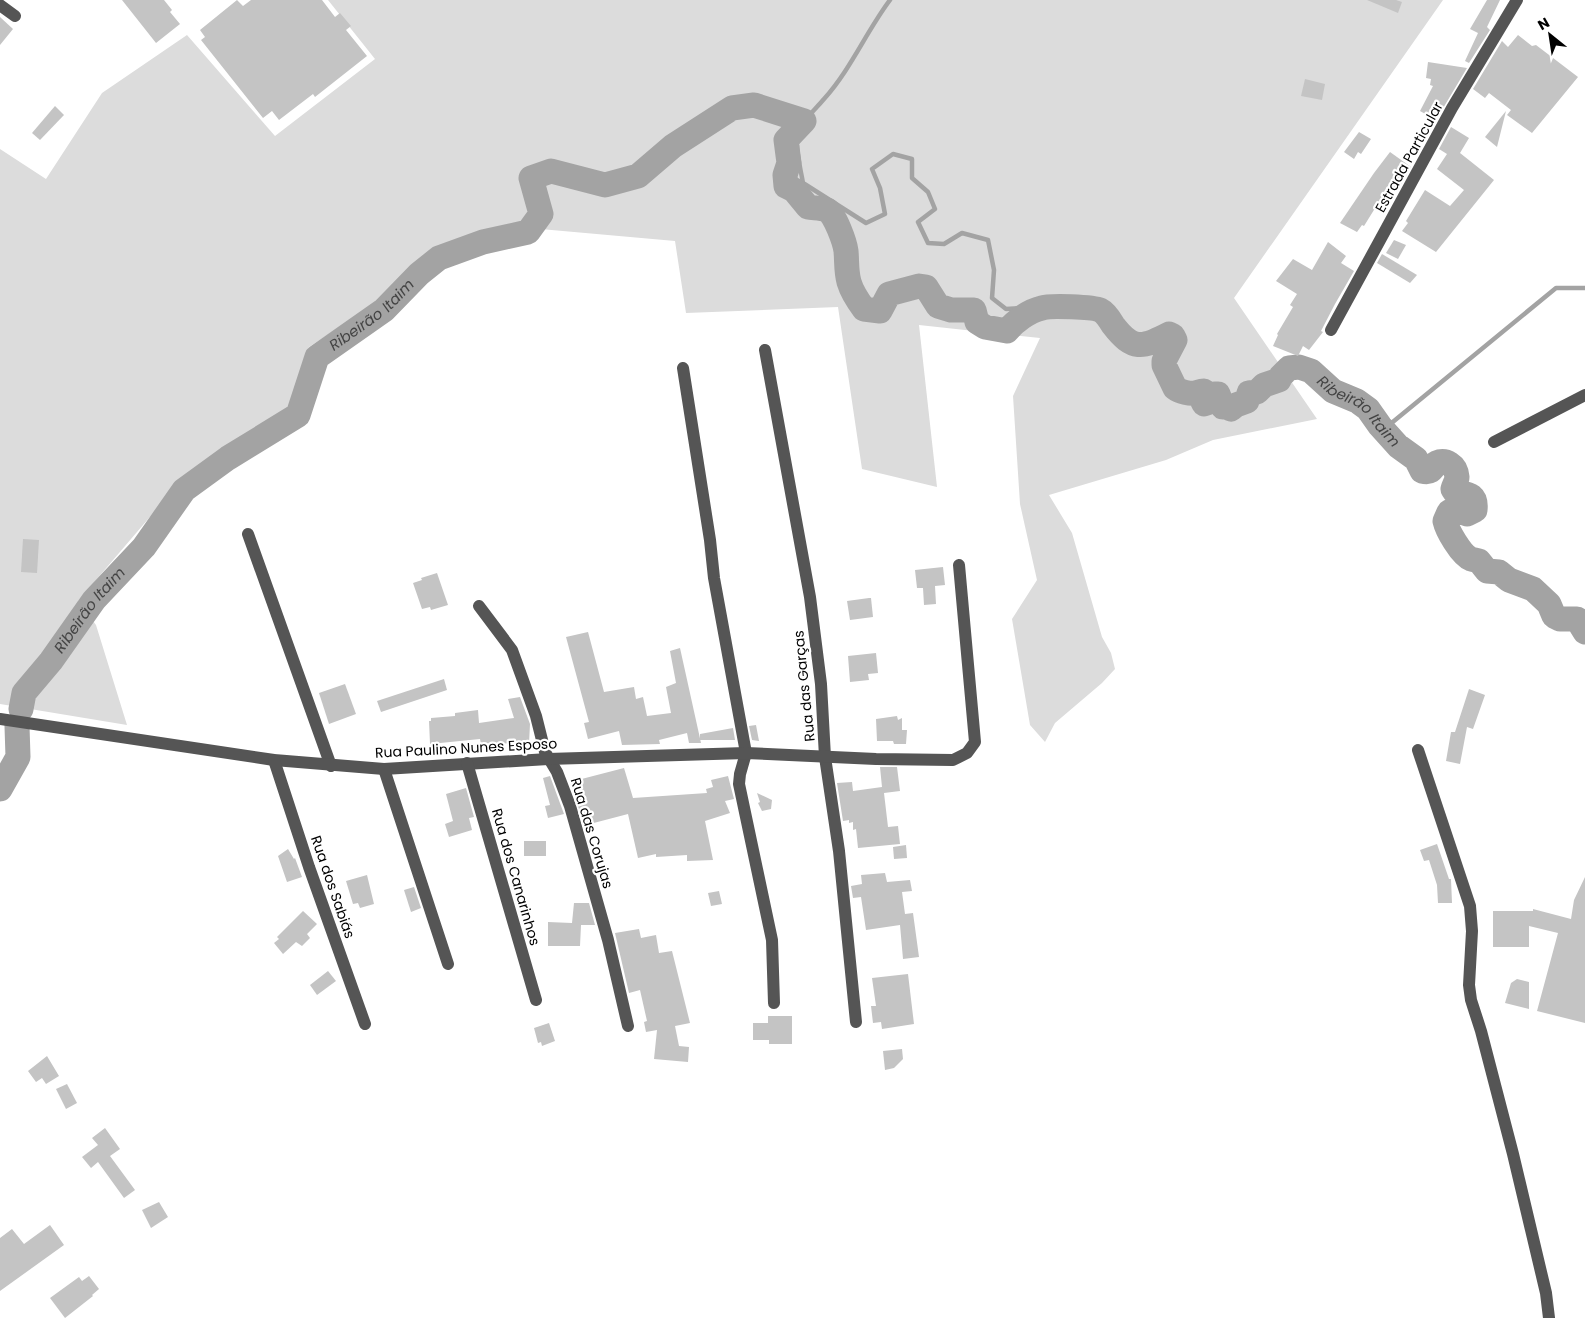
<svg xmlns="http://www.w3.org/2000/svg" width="1585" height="1318" font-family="Poppins,sans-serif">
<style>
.green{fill:#dcdcdc}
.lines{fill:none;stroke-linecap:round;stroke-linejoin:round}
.stream{stroke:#a3a3a3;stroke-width:4.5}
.river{stroke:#a3a3a3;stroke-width:25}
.building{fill:#c4c4c4}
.minor{stroke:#555;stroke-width:12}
.labels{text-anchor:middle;stroke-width:4.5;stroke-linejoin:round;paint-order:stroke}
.street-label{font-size:14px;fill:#000;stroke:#fff}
.water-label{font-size:15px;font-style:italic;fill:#444;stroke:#fff}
</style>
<rect width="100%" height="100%" fill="#fff"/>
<path class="green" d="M328 0H1443L1234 298 1317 419 1213 440 1166 460 1049 495 1072 533 1102 637 1111 653 1115 669 1102 683 1055 723 1045 742 1030 725 1012 619 1037 580 1020 504 1013 396 1040 338 919 325 937 487 862 469 838 307 686 313 675 241 518 227 432 251 380 300 309 347 291 408 178 484 78 601 96 625 127 725 0 704V149L46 179 102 93 187 35 275 136 375 59Z"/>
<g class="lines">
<g class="stream">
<path d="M890 0C866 32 851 69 824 99 813 112 799 123 797 140 796 152 801 171 803 183L866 223 885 214 880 188 872 169 893 154 912 159V178L928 192 935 209 918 222 928 243 944 244 962 233 988 240 994 270 992 298 1006 309 1043 307"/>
<path d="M1383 430 1556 288H1585"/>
</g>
<g class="river">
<path id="s1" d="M21 709 24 693 51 661 94 600 144 547 184 490 228 458 298 415 317 357 384 310 419 274 439 258 483 242 528 232 541 214 531 178 551 171 605 185 638 176 673 146 732 108 754 105 804 121 786 140 789 163 785 175 786 186 794 190 808 207C813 208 822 208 827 210 835 214 845 243 846 251 847 262 846 271 849 282 852 292 858 301 864 309L880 311 889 294 919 286 926 287 938 306 951 310H974L977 322 985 327 1007 331C1015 321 1029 311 1042 308 1050 305 1093 307 1100 310 1106 313 1110 320 1113 325 1133 351 1142 348 1169 334L1173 336 1175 340 1164 361V365L1175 388C1180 392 1190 394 1196 393 1199 392 1201 391 1204 391L1205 395 1202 400 1204 404 1210 402 1215 394H1218L1223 407H1227L1231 409 1236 405 1247 401 1249 393 1257 392 1264 385 1279 380 1281 376 1289 368 1299 367 1311 371 1333 391 1357 401 1368 409 1380 426 1398 446 1416 459 1422 471C1430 473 1432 471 1436 463 1446 459 1456 465 1457 477 1457 481 1454 485 1453 489L1455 492C1467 494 1477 493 1475 510L1467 514 1455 509 1449 512 1445 521C1447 530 1461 555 1471 559 1474 560 1477 560 1479 561L1487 571 1499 572 1509 580 1533 589 1549 604 1554 616 1560 619H1577L1585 632"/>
<path d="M0 789 18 757 17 726"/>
</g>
</g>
<g class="building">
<path d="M122 0H164L172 10 170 12 180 24 156 43Z"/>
<path d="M237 0 243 6 251 0H322L335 17 340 13 351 26 346 30 367 56 315 97 313 94 279 120 272 111 263 118 201 40 205 37 200 30Z"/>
<path d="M1367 0H1396L1402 2 1398 13Z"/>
<path d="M1487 0H1500L1487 27 1490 30 1469 63 1465 61 1478 33 1470 29Z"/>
<path d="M0 17 13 29 0 45Z"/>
<path d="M1518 35 1532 46 1536 45 1578 77 1532 133 1507 115 1511 110 1489 93 1485 98 1473 89 1502 41 1508 47Z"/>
<path d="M1428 62 1467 68 1436 120 1420 111 1433 86 1430 85 1431 79 1426 78Z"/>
<path d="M1305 79 1325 84 1322 100 1301 96Z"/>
<path d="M55 106 64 115 40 140 32 133Z"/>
<path d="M1506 111 1497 147 1485 137Z"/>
<path d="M1451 127 1469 138 1460 153 1494 180 1436 252 1402 231 1408 223 1406 221 1425 190 1450 206 1464 190 1437 169 1447 154 1439 149Z"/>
<path d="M1359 132 1371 139 1361 154 1358 152 1354 159 1344 152Z"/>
<path d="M1390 152 1411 167 1398 190 1390 184 1364 226 1362 225 1357 232 1340 223 1374 173Z"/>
<path d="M1394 240 1406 245 1398 259 1386 253Z"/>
<path d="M1328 242 1346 256 1341 263 1354 271 1335 304 1321 331 1323 332 1309 350 1303 346 1298 356 1273 346 1278 335 1277 334 1293 307 1290 305 1297 294 1276 281 1293 259 1312 270Z"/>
<path d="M1382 254 1417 275 1410 283 1377 263Z"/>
<path d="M23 539 39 540 37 573 21 572Z"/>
<path d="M943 567 945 585 935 586 936 604 924 605 923 588H917L915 570Z"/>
<path d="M437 573 448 605 431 610 430 607 422 609 413 583 422 580 421 578Z"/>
<path d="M869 598H871L873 617 850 620 847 601Z"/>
<path d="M588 632 604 692 634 687 636 699 643 697 647 716 671 713 666 687 676 683 670 651 680 648 701 743H689L687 733 659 740 660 744 622 745 619 731 588 739 584 723 589 722 566 637Z"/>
<path d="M876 653 878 673 868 674 869 680 850 682 848 656Z"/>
<path d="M444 679 447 690 381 712 377 701Z"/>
<path d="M345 684 356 714 329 724 319 693Z"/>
<path d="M1469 689 1485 695 1473 729 1467 727 1460 764 1446 761 1451 732H1455Z"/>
<path d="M520 697 530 724 529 744 516 745V743L493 744V749L482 750 480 739 430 744 429 721H431V718L455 716V713L478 710 479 723 514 718 508 699Z"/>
<path d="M897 716 898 720 902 718V730H907L906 744H894L893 741H877L876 719Z"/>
<path d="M756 725 759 741 752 740 749 726Z"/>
<path d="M733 728 735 740H700V734Z"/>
<path d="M880 767H897L900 791 884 793 888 827 898 826 900 844 858 848 856 829 853 830V822L849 823V820L843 821 837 783 852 782 853 791 882 787Z"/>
<path d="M624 768 633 798 707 793 706 789 713 787 711 780 728 776 734 799 725 801 730 813 705 821 713 860 687 861V855L656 857V854L638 858 628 814 586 825 581 809H579L570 782Z"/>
<path d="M550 776 564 814 548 818 545 806 550 805 543 778Z"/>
<path d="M466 788 474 817 469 818 472 830 449 837 445 824 453 821 446 794Z"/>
<path d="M757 793 772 800 771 809 762 811 758 803 760 802Z"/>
<rect x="524" y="841" width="22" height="15"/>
<path d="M1437 844 1449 879H1451L1452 903H1438L1437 885 1429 860 1424 861 1420 850Z"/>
<path d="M906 845 907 858 894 859 893 847Z"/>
<path d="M288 849 294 859 295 858 302 877 287 882 278 856Z"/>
<path d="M885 873 887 882 910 880 912 891 902 892 905 914 913 913 919 957 903 959 900 925 866 930 861 897 853 898 851 886 862 884 861 875Z"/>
<path d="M367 875 374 904 360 908 358 903 353 904 346 881Z"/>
<path d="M1585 877V1023L1537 1011 1558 933 1529 926V947H1493V911H1533V909L1571 919 1574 900Z"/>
<path d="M414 887 421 908 411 912 404 890Z"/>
<path d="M719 891 722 904 711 906 708 893Z"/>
<path d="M574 903H589L595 925H581L580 946H548V922L572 923Z"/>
<path d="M303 911 317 924 307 934 310 938 302 946 296 942 283 954 274 943 279 939 277 937Z"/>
<path d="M639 929 641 938 656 935 659 953 672 951 690 1023 675 1026 679 1046 689 1047 688 1062 654 1059 657 1030 646 1032 644 1022 647 1021 640 990 629 993 615 933Z"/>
<path d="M328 971 336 981 317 995 310 985Z"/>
<path d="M908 974 914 1024 882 1029 881 1022 873 1023 871 1006H876L872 978Z"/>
<path d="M1517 979 1529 982V1009L1505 1003 1511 983Z"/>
<path d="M768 1016H792V1044H769V1040H753V1023H768Z"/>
<path d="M549 1023 555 1041 542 1046 541 1042 538 1043 534 1028Z"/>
<path d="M902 1049 903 1059 894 1068 885 1070 883 1051Z"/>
<path d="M47 1056 59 1076 46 1084 42 1078 36 1082 28 1071Z"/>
<path d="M67 1084 77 1103 66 1109 56 1089Z"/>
<path d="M105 1128 120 1149 110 1156 135 1190 124 1198 98 1162 91 1168 82 1157 98 1145 92 1138Z"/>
<path d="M159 1202 168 1217 151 1228 142 1210Z"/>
<path d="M50 1225 64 1245 0 1291V1238L12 1229 24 1244Z"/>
<path d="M89 1276 99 1289 92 1295 93 1296 65 1318 50 1298 79 1277 82 1281Z"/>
</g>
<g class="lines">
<g class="minor">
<path d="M0 5 15 16"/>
<path d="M1331 330 1452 108 1517 0"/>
<path d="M765 350 810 597 821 684 825 757 839 851 856 1022"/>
<path d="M683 368 710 540 714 578 746 753 740 774 739 784 772 940 774 1003"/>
<path d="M1494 442 1585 395"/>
<path d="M248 534 331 766"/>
<path d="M479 606 512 650 536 716 545 752 557 772 570 806 608 940 628 1026"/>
<path d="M0 719 274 760 384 769 548 759 746 753 876 759 953 760 967 753 975 742 959 565"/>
<path d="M1418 750 1470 906 1472 931 1469 985 1471 1000 1481 1031 1513 1154 1546 1293 1549 1318"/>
<path d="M274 760 309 867 365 1024"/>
<path d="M467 763 536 1000"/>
<path d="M384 769 448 964"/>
</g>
</g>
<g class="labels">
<g class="street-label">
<text transform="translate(1409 157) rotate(-61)" y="5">Estrada Particular</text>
<text transform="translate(804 686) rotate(-96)" y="5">Rua das Garças</text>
<text transform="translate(466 748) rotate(-3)" y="5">Rua Paulino Nunes Esposo</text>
<text transform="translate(592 833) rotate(73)" y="5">Rua das Corujas</text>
<text transform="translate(516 877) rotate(74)" y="5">Rua dos Canarinhos</text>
<text transform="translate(333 887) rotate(71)" y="5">Rua dos Sabiás</text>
</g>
<g class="water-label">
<text dy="5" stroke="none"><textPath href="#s1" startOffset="542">Ribeirão Itaim</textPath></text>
<text dy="5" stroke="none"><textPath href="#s1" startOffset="1990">Ribeirão Itaim</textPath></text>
<text dy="5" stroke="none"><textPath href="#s1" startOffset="122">Ribeirão Itaim</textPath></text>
</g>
</g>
<g transform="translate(1550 35) rotate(330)" stroke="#ffffff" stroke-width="4" paint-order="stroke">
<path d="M0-4L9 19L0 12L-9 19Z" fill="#000000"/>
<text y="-8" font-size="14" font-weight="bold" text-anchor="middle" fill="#000000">N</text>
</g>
</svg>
